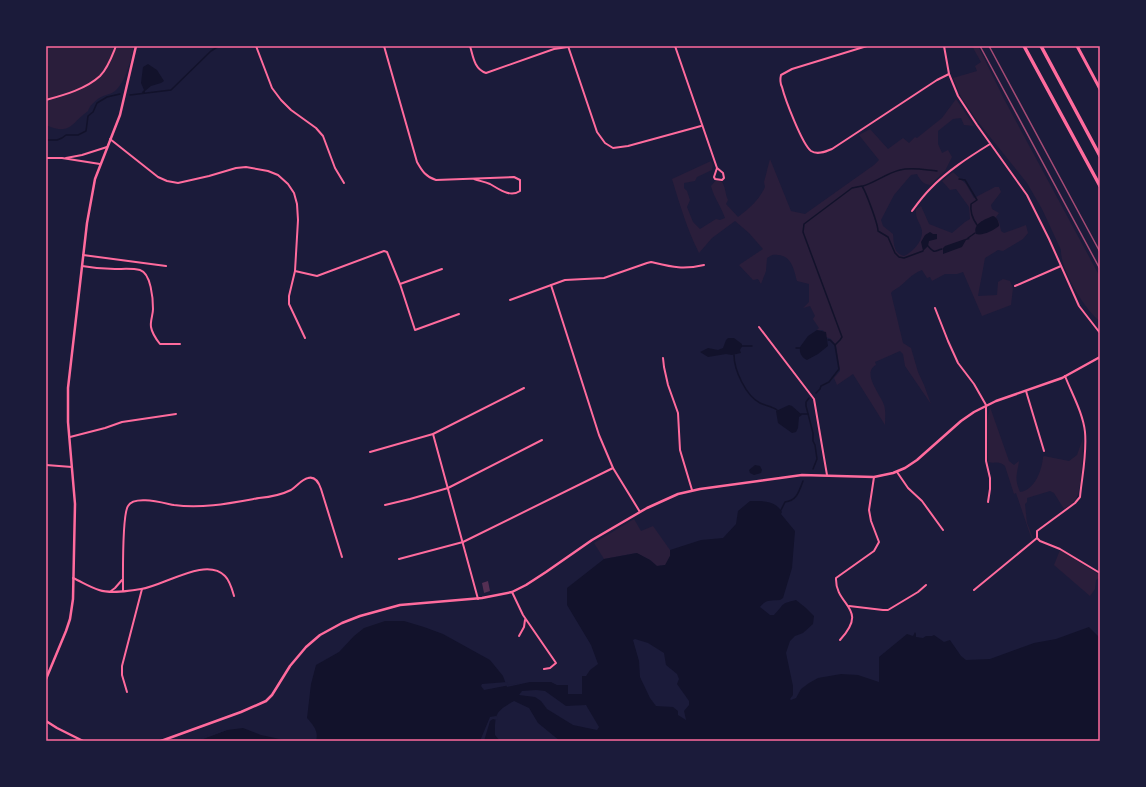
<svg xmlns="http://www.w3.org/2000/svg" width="1146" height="787" font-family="Jost,sans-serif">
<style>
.green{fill:#2a1e3b}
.water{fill:#12122b;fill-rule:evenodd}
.pier{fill:#1b1b3a}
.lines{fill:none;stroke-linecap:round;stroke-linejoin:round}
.stream{stroke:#12122b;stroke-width:1.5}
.building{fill:#542f53}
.minor{stroke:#ff6b9d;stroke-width:2}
.tertiary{stroke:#ff6b9d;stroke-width:2.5}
.secondary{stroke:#ff6b9d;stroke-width:3}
.motorway{stroke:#ff6b9d;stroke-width:3.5}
.rail{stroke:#a44b75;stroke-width:1.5}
.neatline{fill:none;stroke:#ff6b9d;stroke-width:1.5}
</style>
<rect width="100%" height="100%" fill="#1b1b3a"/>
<g class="green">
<path d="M46 46H134C131 59 126 82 115 91 113 93 109 94 106 95 99 97 90 104 88 111 71 123 71 136 46 125Z"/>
<path d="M972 46H978L1004 99 1100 277V321C1085 311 1060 268 1061 250L1042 209 1027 183 978 122 961 97 953 78 977 71 975 66 981 62Z"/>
<path d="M956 99 974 126 964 125 961 118 953 119 938 131V144L942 153 948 150 952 157 945 171 930 185C923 184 920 180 917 174L911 175 894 195 881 220 883 226 893 234C894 243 893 253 904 256 912 252 923 242 922 231 921 223 915 220 916 209L921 206 929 224 952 233 965 222 970 219 969 207 956 189 950 190 942 181 953 172 966 184 974 198 995 187H999L1001 192 991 205 992 209 999 213 996 217 999 222 1001 231 1004 233 1026 225 1028 233 1023 239 1003 251 998 250 985 258 978 296 997 295 998 282 1003 279 1010 281 1013 288 1011 305 982 316 963 272 957 274H945L932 281 930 277 927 278 922 270C910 275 909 279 899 287 896 289 893 290 891 293L903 343 911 348 918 372 924 385 931 404 905 366 903 354 900 351 875 362 876 365C861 373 881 395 884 405 886 411 885 418 885 425L853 374 837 385 834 378 840 371 836 345 831 339 826 337 823 330H817L819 328 813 319 815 316 810 306 803 308 809 302V284L797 281C794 270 792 256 778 255 773 254 771 255 767 258L766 271 761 284 758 279 753 280 739 265 763 249 749 233 735 221 712 238 699 253C687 229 680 205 672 179L711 161 713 165 712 170 697 177 695 181 684 183V188L687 191 690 200 687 207 693 222 700 229 716 219 720 220 725 218C721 206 714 198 711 186L716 180 722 182C726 188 725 194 728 200L726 204 738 217C750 208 759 200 765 187L764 182 770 159 791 211 805 214 874 165 879 160 859 135 870 129 888 149 903 138 909 143 915 137 917 138 942 118Z"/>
<path d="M990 407 1009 461 1014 465 1019 461C1017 476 1014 477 1020 492 1035 490 1042 470 1043 457L1044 456 1069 461 1077 455 1083 438C1083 449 1082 490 1076 499 1074 503 1068 506 1064 509L1054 493 1050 491 1027 498V502L1025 504 1027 523 1033 538 1032 540 1016 493 1014 494 1005 466C999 460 995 464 988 462L987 422Z"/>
<path d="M634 519 641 531 653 526 670 550V556L666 565 657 566 650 560 636 553 604 559 594 543Z"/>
<path d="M1060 550 1100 575V577L1096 580 1095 589 1090 596 1054 565Z"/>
</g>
<g class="water">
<path d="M148 64 157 70 164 81 161 83 151 86 145 91V94H143L142 92 144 90 141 83 143 67Z"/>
<path d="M993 216C997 217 999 222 999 226 994 230 983 236 976 234 972 224 985 219 993 216Z"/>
<path d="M930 232 933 234H937V239L929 241 928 246 923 251 921 242 925 235Z"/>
<path d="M968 238 970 239 966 240 962 247 943 254V248L945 246Z"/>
<path d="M817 330 826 332 828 346 818 354 807 360C802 358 799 353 800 347L808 336Z"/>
<path d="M728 338H734L742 344V347L741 348 740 350 741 353 732 355 726 354 708 357 700 352 708 348 718 350 723 348 726 340Z"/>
<path d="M789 405 792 406 801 414 802 415 799 417 798 428 796 432 792 433 778 423 776 411Z"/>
<path d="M755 465 760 466 762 470 761 473 754 475 750 473 749 470Z"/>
<path d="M750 501C762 501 775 500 782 512L781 514 795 531 792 568 783 598 780 600C771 601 766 599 760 607L770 615H774C785 604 779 604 796 600L806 608 814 616 813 624 803 633 795 636 790 641 786 653 793 686V695L790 699 791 700 796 698 801 689 809 683 818 678 841 674 858 675 879 682V657L907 634 913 636 915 632 916 634V637L923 638 926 636H932L934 635 944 642 950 640 961 656 966 660 990 659 1034 643 1056 639 1089 627 1100 638V741H560L538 723 529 708 514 701C495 712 495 714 495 735L500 741H316C319 731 313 725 307 718L311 684 316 665 339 652 354 636 364 628 385 621H404L424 627 443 634 490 660 503 676 507 687 530 682H551L557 685H568V694H582V676H586L590 670 598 664 591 645 567 605V588L604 559 637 553 650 560 657 566 665 565 670 556V550L701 540 723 538 736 524 738 511ZM635 639 648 643 664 653 666 665 677 674 679 679 677 684 689 701V705L684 711 686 720 678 715V711L673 707 656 706 650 698 640 677 639 661 633 640ZM536 690 545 691 566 706 586 705 599 727 597 730 573 725 547 709 541 701 535 697 519 695 522 691Z"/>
<path d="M243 728 261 735 289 741H198L227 730Z"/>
</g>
<g class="pier">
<path d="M507 682 508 685 520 683 484 690 481 686 482 684Z"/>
<path d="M496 716 498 717 497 720 493 719 490 721 484 741H480L490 717Z"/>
<path d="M224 729 227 730 196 741 197 739Z"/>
</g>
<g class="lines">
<g class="stream">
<path d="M130 95 171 90 211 51 219 46"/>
<path d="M46 140H57L62 138 66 135H78L86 131 88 116 93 112 97 103 107 97 120 94"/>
<path d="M959 179 965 180 977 200 971 204C970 212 972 218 977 225"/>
<path d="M863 186C876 182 887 173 900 170 912 167 925 170 937 171"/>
<path d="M968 238 975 233"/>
<path d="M928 246C935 254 934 251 942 249"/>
<path d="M828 340H830L835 345"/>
<path d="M742 346H752"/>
<path d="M796 348H800"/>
<path d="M734 355C734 370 746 396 760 403 766 406 772 406 777 410"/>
<path d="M816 393 820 389 821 386 829 382 839 369 835 345 840 340 842 337 803 232 804 224 852 188 862 186C866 192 878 224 878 231L888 237 895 253 899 257 904 258 923 251"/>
<path d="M809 398 806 402V406L813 433V441L815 445 817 459 813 469"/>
<path d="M801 414H808"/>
<path d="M781 510 785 502C797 501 799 491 803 481"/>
</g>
</g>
<path class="building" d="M488 581 490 591 484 593 482 583Z"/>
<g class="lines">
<g class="minor">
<path d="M256 46 272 88 281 100 291 110 316 128 323 136 335 168 344 183"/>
<path d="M384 46 417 162C422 171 426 177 436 180L514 177 520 180V191C510 198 499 189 490 184 485 182 480 181 474 179"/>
<path d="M470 46C473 56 474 69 486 73L554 49 568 47"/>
<path d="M568 46 597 132 605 143 613 148 628 146 701 126"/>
<path d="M675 46 717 168 714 177 715 179 722 180 724 178 723 173 717 168"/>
<path d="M867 46 792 69 781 75C780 79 780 83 782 87 785 99 802 144 811 151 817 155 825 152 832 149L937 80 949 74"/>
<path d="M944 46 949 74 958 96 977 125 1027 195 1049 239 1079 306 1100 333"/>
<path d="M46 100C64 95 86 89 100 76 108 68 112 56 116 46"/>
<path d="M110 139 158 177 167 181 178 183 209 176 236 168 246 167 268 171 278 175 288 184 294 193 297 204 298 220 295 271 289 296V304L305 338"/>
<path d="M46 158H62L100 164"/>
<path d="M66 158 82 155 107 147"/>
<path d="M912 211C918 203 923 196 930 189 947 171 969 157 990 144"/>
<path d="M83 255 166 266"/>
<path d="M82 266C93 268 104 269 115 269 123 269 132 268 140 270 151 273 153 299 153 309 153 315 150 321 151 327 152 333 156 339 160 344H180"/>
<path d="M295 271 317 276 384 251 387 252 400 284 415 330 459 314"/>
<path d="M400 284 442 269"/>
<path d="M551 285 599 435 613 468 640 512"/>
<path d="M1015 286 1061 266"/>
<path d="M510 300 565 280 604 278 647 263 651 262C672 267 682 270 704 265"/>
<path d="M935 308 948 341 958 363 974 384 986 405V461L990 478V489L988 502"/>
<path d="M759 327 814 399 827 475"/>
<path d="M663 358 664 367 668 385 678 413 680 450 692 490"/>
<path d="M1026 391 1044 451"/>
<path d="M433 434 478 599"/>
<path d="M70 437 105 428 122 422 176 414"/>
<path d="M370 452 433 434 524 388"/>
<path d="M46 465 72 467"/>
<path d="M897 472 908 488 922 501 943 530"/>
<path d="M385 505 410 499 448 488 542 440"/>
<path d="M1037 538V531L1075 503 1080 497C1082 476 1087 454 1085 432 1083 413 1072 394 1065 376"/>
<path d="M1037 538 1040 541 1060 549 1100 573"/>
<path d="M399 559 463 542 613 468"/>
<path d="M73 578C82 582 90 587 99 590 111 594 129 591 141 589 164 586 206 556 225 576 230 581 232 589 234 596"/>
<path d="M974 590 1037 538"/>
<path d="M111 591 115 588 122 580"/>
<path d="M123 591C123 576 122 515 128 506 134 495 163 503 174 505 202 509 231 503 259 498 270 497 281 495 291 490 297 486 302 479 308 478 315 476 319 483 321 489L342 557"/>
<path d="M512 592 523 615 556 663 550 668 544 669"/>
<path d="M849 606 883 610H888L918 592 926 585"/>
<path d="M519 636 524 627 525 620"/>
<path d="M840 640C870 607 835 607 836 578L874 551 879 542 871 521 869 510 874 477"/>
<path d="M127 692 122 675V666L142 589"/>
</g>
<g class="tertiary">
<path d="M46 679 66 631 70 619 73 599 75 504 68 422V388L87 223 95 179 120 115 136 46"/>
<path d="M46 721 57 728 83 741"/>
<path d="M161 741 241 712 266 701 272 695 290 666 306 647 320 635 342 623 360 616 400 605 482 598 512 592 526 585 546 572 592 540 647 508 678 494 700 489 802 475 874 477 893 473 905 468 917 460 961 421 974 412 996 401 1062 378 1100 357"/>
</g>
<path class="secondary" d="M1077 46 1100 89"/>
<g class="motorway">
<path d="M1024 46 1100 186"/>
<path d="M1041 46 1100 156"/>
</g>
<g class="rail">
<path d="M980 46 1100 269"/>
<path d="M989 46 1100 252"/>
</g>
</g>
<rect width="1146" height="787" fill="none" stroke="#1b1b3a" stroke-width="94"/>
<rect x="47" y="47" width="1052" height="693" class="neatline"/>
</svg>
